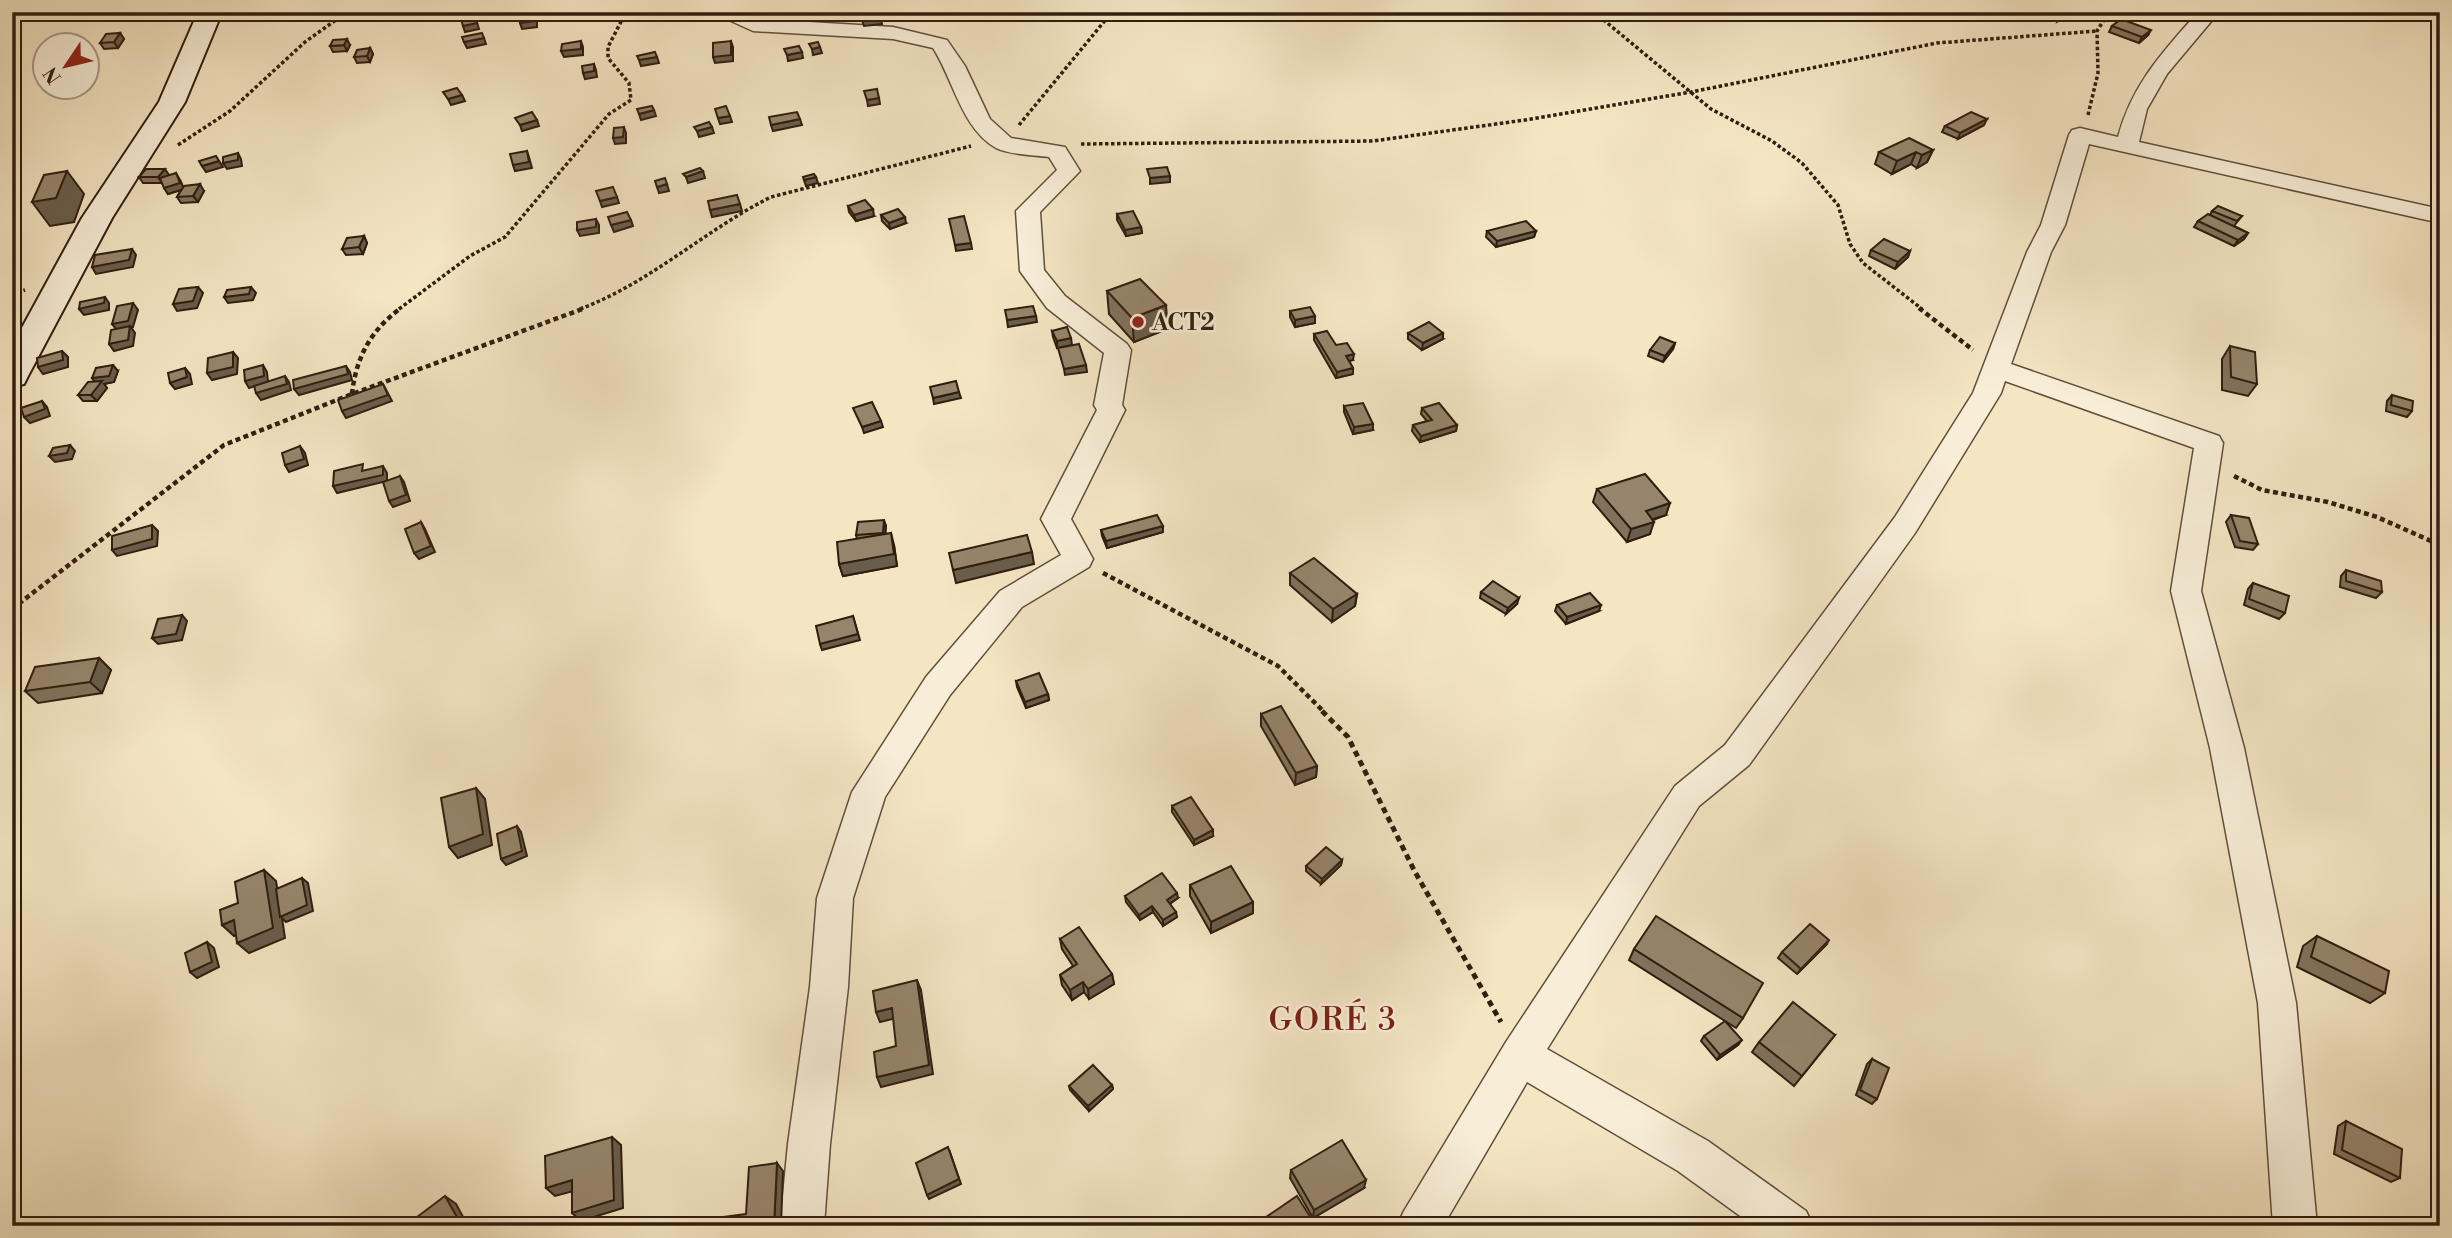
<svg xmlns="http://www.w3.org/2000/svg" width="2452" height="1238" font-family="'Libre Bodoni',serif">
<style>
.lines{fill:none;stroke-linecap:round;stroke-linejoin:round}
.street-casing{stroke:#614f3b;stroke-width:3}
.secondary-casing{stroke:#301d0e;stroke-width:4}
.path-far2{stroke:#301d0e;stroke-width:3.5;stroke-dasharray:3.5 2.5;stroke-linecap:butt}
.path-far1{stroke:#301d0e;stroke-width:4.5;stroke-dasharray:5 3.5;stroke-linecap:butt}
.path{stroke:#301d0e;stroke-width:5;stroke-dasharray:6 4.5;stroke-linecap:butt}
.street{fill:#f8eed8;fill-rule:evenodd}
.secondary{fill:#f8eed8;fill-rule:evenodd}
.wall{fill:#81725d;stroke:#301d0e;stroke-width:2}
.shaded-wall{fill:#695d4c;stroke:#301d0e;stroke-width:2}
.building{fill:#96856c;stroke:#301d0e;stroke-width:2}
.poi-dot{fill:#8f2418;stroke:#f8eed8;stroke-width:2.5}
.labels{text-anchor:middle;stroke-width:5;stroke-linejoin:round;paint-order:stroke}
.poi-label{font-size:23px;font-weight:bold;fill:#301d0e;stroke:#f8eed8;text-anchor:start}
.near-quarter-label{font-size:32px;letter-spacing:2px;fill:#7a1f14;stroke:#f8eed8}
</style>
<rect width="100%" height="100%" fill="#f4e5c3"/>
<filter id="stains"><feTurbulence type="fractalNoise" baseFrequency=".00286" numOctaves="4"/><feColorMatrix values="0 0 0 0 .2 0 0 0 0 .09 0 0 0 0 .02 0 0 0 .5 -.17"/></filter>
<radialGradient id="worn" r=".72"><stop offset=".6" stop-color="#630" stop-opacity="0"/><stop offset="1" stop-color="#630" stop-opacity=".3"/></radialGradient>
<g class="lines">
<defs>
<g id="street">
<path d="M717 12H743L757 19 893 27 947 40 965 66 990 119 1011 138 1065 147 1080 171 1040 212 1044 270 1065 296 1127 344 1131 350 1122 405 1125 410 1071 519 1093 559 1089 567 1022 607 950 695 885 797 853 898 848 987 830 1144 824 1226H780L788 1144 810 987 817 898 852 792 926 677 1000 591 1061 555 1041 519 1097 410 1094 405 1104 353 1047 308 1020 271 1016 211 1057 170 1049 157C1034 155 1010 155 996 148 962 129 953 79 933 48L893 39 753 31 720 16Z"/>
<path d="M2198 12H2219L2167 74 2147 109 2139 142 2440 209V223L2089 144 2065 225 2051 252 2011 364 2219 436 2223 443 2201 591 2244 748 2296 1003 2317 1226H2273L2258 1003 2210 748 2171 591 2194 448 2005 381 2001 393 1915 533 1749 765 1699 806 1547 1049 1708 1141 1806 1211 1813 1226H1754L1678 1171 1527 1082 1443 1226H1397L1404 1211 1506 1042 1675 786 1725 745 1895 517 1973 393 2027 252 2041 225 2069 135 2072 130 2080 128 2118 137C2132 84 2163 52 2198 12Z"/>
</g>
<path id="secondary" d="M198 12H222L185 102 112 218 28 376 24 384 12 387V346L82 218 159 102Z"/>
</defs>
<use href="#street" class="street-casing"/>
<use href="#secondary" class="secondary-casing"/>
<g class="path-far2">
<path d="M1594 12 1711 109 1772 141 1802 163 1838 205 1850 244 1863 263 1922 309"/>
<path d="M2088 115 2098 73 2097 31 2109 12"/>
<path d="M1019 125 1112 12"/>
<path d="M1081 144 1373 141 1525 120 1691 92 1937 43 2097 31"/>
<path d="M178 145 230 111 305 42 347 12"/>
<path d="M12 294 25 290"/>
<path d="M399 309 470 256 505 237 609 114 631 100 629 83 608 58V47L626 12"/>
<path d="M580 309C650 283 705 230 771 197L971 146"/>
</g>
<g class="path-far1">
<path d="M1919 308 1973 350"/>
<path d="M352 394C356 357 371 330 401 308"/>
<path d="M2234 476 2262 490 2328 502 2377 517 2440 545"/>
<path d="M1103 573 1278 666 1324 712"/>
<path d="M12 609 224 445 352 394 585 308"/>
</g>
<path class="path" d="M1322 711 1348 737 1415 872 1501 1022"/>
<use href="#street" class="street"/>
<use href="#secondary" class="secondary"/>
</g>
<g class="wall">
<path d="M1451 12 1450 20 1436 18 1437 13Z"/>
<path d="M2038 12H2067L2064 17 2058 21Z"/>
<path d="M2112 26 2148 35 2139 43 2109 32Z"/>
<path d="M120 33 124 39 118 48 104 49 100 43Z"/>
<path d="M350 45 347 51 333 52 330 46Z"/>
<path d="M370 48 373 54 370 62 357 63 354 57Z"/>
<path d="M1984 125 1958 139 1942 132 1945 126Z"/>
<path d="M1933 150 1927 162 1917 168 1911 164 1892 174 1875 164 1879 152Z"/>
<path d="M169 175 180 180 183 187 204 191 198 202 181 203 177 197 181 190 168 194 162 183H143L139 177Z"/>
<path d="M848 206 874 216 856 221 849 212Z"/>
<path d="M2212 211 2242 216 2234 226 2248 233 2244 239 2234 246 2194 227 2198 221 2210 215Z"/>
<path d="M1117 214 1141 227 1142 233 1126 236 1117 220Z"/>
<path d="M881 215 906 223 890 229 882 221Z"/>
<path d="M1487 231H1536L1534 237 1496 247 1486 237Z"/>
<path d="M364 236 367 243 363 254 346 255 342 249Z"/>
<path d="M1871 250 1910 251 1908 257 1895 269 1869 256Z"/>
<path d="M1107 291 1166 305 1167 329 1134 342 1109 314Z"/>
<path d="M1290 311 1315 316V323L1295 327 1290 317Z"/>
<path d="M1052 331 1072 345 1057 348 1053 337Z"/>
<path d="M1408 333 1443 339 1422 350 1408 339Z"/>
<path d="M1314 334 1336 345 1353 360 1349 361 1353 368V374L1336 378 1314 340Z"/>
<path d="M1675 343 1673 349 1663 362 1648 356 1650 350Z"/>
<path d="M2230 346 2257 384 2248 396 2222 390V359Z"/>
<path d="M118 371 114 382 104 384 107 388 97 401H83L78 395Z"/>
<path d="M2392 395 2412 411 2407 417 2386 411 2387 401Z"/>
<path d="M1344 406 1373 430 1353 434 1344 412Z"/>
<path d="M1422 408 1457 425 1456 431 1420 442 1412 431 1413 425 1427 421 1421 414Z"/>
<path d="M1597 489 1666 515 1653 520 1650 534 1627 542 1593 502Z"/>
<path d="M2231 515 2258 544 2253 550 2235 547 2226 522Z"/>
<path d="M886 526 885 534 894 545 897 566 843 576 839 564 857 539 856 535Z"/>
<path d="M1101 530 1163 532 1107 548 1102 536Z"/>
<path d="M2346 570 2382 592 2376 598 2340 587 2341 576Z"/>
<path d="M1290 573 1357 594 1355 606 1332 622 1290 585Z"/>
<path d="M2253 583 2285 613 2279 619 2244 605 2248 589Z"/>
<path d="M1481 592 1517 604 1506 614 1480 598Z"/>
<path d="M1557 605 1599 611 1566 624 1555 611Z"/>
<path d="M99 658 111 670 102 693 38 703 25 691Z"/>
<path d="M1016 681 1048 694 1049 700 1026 708 1017 687Z"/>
<path d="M1261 714 1317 766 1316 777 1295 785 1261 726Z"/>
<path d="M1172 806 1213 836 1194 845 1172 812Z"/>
<path d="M1342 860 1341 865 1321 884 1306 871V866Z"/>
<path d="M1190 885 1253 902V913L1211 933 1190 896Z"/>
<path d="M1125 896 1178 898 1170 904 1177 917 1163 926 1153 912 1140 920 1126 902Z"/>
<path d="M2317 936 2385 993 2370 1003 2297 967 2303 946Z"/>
<path d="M1060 939 1112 974 1114 984 1089 999 1084 992 1072 1000 1062 985 1060 975 1073 966 1062 949Z"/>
<path d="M1826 945 1797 974 1778 958 1782 952Z"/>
<path d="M1634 949 1743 1018 1736 1028 1629 960Z"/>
<path d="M1835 1035 1794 1086 1752 1052 1759 1042Z"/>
<path d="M1704 1036 1738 1045 1717 1060 1701 1041Z"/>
<path d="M1872 1059 1877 1099 1872 1104 1856 1095 1867 1064Z"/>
<path d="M1112 1085 1113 1089 1089 1111 1070 1090 1069 1086Z"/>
<path d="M2346 1121 2400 1178 2391 1182 2334 1154 2338 1126Z"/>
<path d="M1291 1170 1364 1188 1313 1218 1290 1178Z"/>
</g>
<g class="shaded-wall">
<path d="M116 12H142L141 14 119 17Z"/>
<path d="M1751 12H1770L1750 15Z"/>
<path d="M2065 12H2067L2064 17 2058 21 2061 15Z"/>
<path d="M475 16 479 29 465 32 463 26Z"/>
<path d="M535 17 537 23V27L522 29 520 23Z"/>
<path d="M881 18 882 24 864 26 862 20Z"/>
<path d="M2151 30 2148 35 2139 43 2142 37Z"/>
<path d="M120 33 124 39 118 48 114 42Z"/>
<path d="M484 38 486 44 467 48 464 42Z"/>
<path d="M347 39 350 45 347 51 344 45Z"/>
<path d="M581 41 583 47V55L564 57 561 51Z"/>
<path d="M731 41 733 47V61L715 63 713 57Z"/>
<path d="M820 47 822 53 813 55 812 49Z"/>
<path d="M370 48 373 54 370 62 367 56Z"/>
<path d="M802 52 803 58 788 61 787 55Z"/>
<path d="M657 57 659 63 641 66 639 60Z"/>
<path d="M594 64 596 70 597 77 585 79 583 73Z"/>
<path d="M462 95 465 101 451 105 448 99Z"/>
<path d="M879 98 880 104 868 106 867 100Z"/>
<path d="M654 110 656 116 641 120 639 114Z"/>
<path d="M730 116 732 122 720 124 718 118Z"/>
<path d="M800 119 802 125 773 131 771 125Z"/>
<path d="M1987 119 1984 125 1958 139 1960 133Z"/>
<path d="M537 120 539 126 522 131 520 125Z"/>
<path d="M624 127 626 133V143L615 144 613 138Z"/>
<path d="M712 127 714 133 699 137 697 131Z"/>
<path d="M1933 150 1927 162 1917 168 1922 155Z"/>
<path d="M527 151 529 157 532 168 515 171 513 165Z"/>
<path d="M1916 152 1911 164 1892 174 1897 161Z"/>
<path d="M238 153 241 159 242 166 227 169 223 163Z"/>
<path d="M219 161 223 167 206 172 202 166Z"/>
<path d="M165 169 169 175 162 183 158 177Z"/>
<path d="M67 171 84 194 74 222 50 226 32 202Z"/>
<path d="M703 171 705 178 688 183 686 177Z"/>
<path d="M176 173 180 180 184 189 168 194 164 188Z"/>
<path d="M1170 176V182L1150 184V178Z"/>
<path d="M816 177 818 183 806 186 804 180Z"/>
<path d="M200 184 204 191 198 202 193 196Z"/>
<path d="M667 184 669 191 659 193 657 187Z"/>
<path d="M617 197 619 203 602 207 600 201Z"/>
<path d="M740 204 742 211 712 217 710 210Z"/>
<path d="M873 209 874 216 856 221 854 215Z"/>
<path d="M905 217 906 223 890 229 889 223Z"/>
<path d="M596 219 599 225V233L580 236 577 230Z"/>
<path d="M631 220 633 226 614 232 611 225Z"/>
<path d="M1141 227 1142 233 1126 236 1125 230Z"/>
<path d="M1536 231 1534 237 1496 247 1497 241Z"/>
<path d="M2248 233 2244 239 2234 246 2238 240Z"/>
<path d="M364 236 367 243 363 254 359 247Z"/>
<path d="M971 243 972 249 956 251 955 245Z"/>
<path d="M132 249 136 255 133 267 96 274 92 267Z"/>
<path d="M1910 251 1908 257 1895 269 1898 262Z"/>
<path d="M198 287 203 293 197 308 177 311 173 304Z"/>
<path d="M251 287 256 293 253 300 228 303 224 297Z"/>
<path d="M105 297 109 303V310L84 315 79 309Z"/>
<path d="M133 303 138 310 133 327H131L135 333 133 346 114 351 109 344 117 330 112 324Z"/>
<path d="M1166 305 1167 329 1134 342 1132 318Z"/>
<path d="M1036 316 1037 322 1008 327 1007 320Z"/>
<path d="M1315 316V323L1295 327V320Z"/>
<path d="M1443 333V339L1422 350 1423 343Z"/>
<path d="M1071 338 1072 345 1057 348V341Z"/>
<path d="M1675 343 1673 349 1663 362 1665 356Z"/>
<path d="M62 351 68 357V367L43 374 38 367Z"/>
<path d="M233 352 238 358 237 374 212 380 207 373Z"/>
<path d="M1354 354 1353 360 1345 362 1346 356Z"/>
<path d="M113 365 118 371 114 382 104 384 107 388 97 401 91 395 97 385 92 378Z"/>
<path d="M263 365 267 372 268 382 249 388 245 381Z"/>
<path d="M1086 365 1087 372 1065 375 1064 369Z"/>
<path d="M346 366 350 372 352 380 299 395 294 389Z"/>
<path d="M185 368 190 374 192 384 175 389 170 383Z"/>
<path d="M1353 368V374L1336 378 1337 372Z"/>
<path d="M285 376 289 382 291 390 261 400 256 393Z"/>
<path d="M383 384 392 401 346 418 342 411Z"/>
<path d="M959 392 961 398 934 404 933 398Z"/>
<path d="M42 401 47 407 50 416 30 423 24 417Z"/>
<path d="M881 421 883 427 864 433 862 427Z"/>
<path d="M1373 424V430L1353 434 1354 427Z"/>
<path d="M1457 425 1456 431 1420 442 1421 436Z"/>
<path d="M70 445 75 451 72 459 55 462 49 456Z"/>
<path d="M300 446 305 453 308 465 289 472 285 465Z"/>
<path d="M383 466 387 473V481L337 493 333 486Z"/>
<path d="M400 476 404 482 410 501 393 507 389 501Z"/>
<path d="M1670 503 1666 515 1641 523 1646 511Z"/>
<path d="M884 520 886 526 885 540 883 533Z"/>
<path d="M421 522 425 529 435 552 419 559 414 553Z"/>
<path d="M1654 522 1650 534 1627 542 1631 529Z"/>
<path d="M152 525 158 531 157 546 117 556 112 550Z"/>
<path d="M1163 526V532L1107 548 1106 541Z"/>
<path d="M891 533 894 545 897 566 843 576 839 564Z"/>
<path d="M1032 552 1034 564 956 583 953 570Z"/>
<path d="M1357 594 1355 606 1332 622 1333 609Z"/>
<path d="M1519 598 1517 604 1506 614 1508 608Z"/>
<path d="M1601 605 1599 611 1566 624 1567 617Z"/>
<path d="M182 615 187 621 182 640 158 644 152 638Z"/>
<path d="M853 616 860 640 822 650 820 644Z"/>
<path d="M99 658 111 670 102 693 90 682Z"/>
<path d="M1048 694 1049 700 1026 708 1025 702Z"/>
<path d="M1317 766 1316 777 1295 785 1296 773Z"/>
<path d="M476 788 485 799 492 845 458 858 449 847Z"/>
<path d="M517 826 521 832 527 856 506 865 501 859Z"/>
<path d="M1213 830V836L1194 845V840Z"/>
<path d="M1342 860 1341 865 1321 884 1322 879Z"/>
<path d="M264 870 276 881 282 916 302 878 308 883 313 911 286 922 282 918 285 938 249 953 237 943Z"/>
<path d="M1177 893 1178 898 1167 905V900Z"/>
<path d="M1253 902V913L1211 933V922Z"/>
<path d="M1152 906 1153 912 1140 920 1139 915Z"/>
<path d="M1176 912 1177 917 1163 926V920Z"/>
<path d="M234 920 246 931 234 936 222 925Z"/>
<path d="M1829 940 1826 945 1797 974 1801 969Z"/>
<path d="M207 942 214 948 219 967 197 978 190 972Z"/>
<path d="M1112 974 1114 984 1089 999 1088 989Z"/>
<path d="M917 980 921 990 933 1074 881 1087 877 1077 929 1065Z"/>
<path d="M1083 982 1084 992 1072 1000 1070 990Z"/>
<path d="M892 1008 896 1018 880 1022 876 1012Z"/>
<path d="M1742 1040 1738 1045 1717 1060 1720 1055Z"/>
<path d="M1112 1085 1113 1089 1089 1111 1088 1106Z"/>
<path d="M612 1137 621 1145 623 1208 581 1221 572 1213Z"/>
<path d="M950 1152 961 1184 929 1199 927 1195Z"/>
<path d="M777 1163 783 1171 781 1226H774Z"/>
<path d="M572 1180 581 1189 555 1196 546 1188Z"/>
<path d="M1366 1180 1364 1188 1313 1218 1314 1210Z"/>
<path d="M445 1196 456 1204 468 1226H462Z"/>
</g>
<g class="building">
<path d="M861 12H880L881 18 862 20Z"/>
<path d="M475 16 477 23 463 26 461 19Z"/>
<path d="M535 17 534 21 520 23V19Z"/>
<path d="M2121 19 2151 30 2142 37 2112 26Z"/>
<path d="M120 33 114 42 100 43 106 34Z"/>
<path d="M482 33 484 38 464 42 462 37Z"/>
<path d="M347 39 344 45 330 46 333 40Z"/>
<path d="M581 41V49L561 51 562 44Z"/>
<path d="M731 41V55L713 57V43Z"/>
<path d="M818 42 820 47 812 49 809 44Z"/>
<path d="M799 46 802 52 787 55 784 49Z"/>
<path d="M370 48 367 56 354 57 357 50Z"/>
<path d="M655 52 657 57 639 60 637 56Z"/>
<path d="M594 64V71L583 73 582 66Z"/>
<path d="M457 88 462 95 448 99 443 92Z"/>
<path d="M877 89 879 98 867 100 864 91Z"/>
<path d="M652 106 654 110 639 114 637 109Z"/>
<path d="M726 106 730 116 718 118 715 109Z"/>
<path d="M532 112 537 120 520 125 515 118Z"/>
<path d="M797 112 800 119 771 125 769 117Z"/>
<path d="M1971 112 1987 119 1960 133 1945 126Z"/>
<path d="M709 122 712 127 697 131 694 127Z"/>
<path d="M624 127 623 137 613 138 614 128Z"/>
<path d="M1909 138 1933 150 1922 155 1916 152 1897 161 1879 152Z"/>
<path d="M527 151 529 162 513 165 510 154Z"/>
<path d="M238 153V160L223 163V157Z"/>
<path d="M216 156 219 161 202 166 199 161Z"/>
<path d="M1167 167 1170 176 1150 178 1147 169Z"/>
<path d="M700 168 703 171 686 177 683 174Z"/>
<path d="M146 169H165L158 177H139Z"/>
<path d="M67 171 56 198 32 202 44 175Z"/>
<path d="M176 173 180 183 164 188 160 178Z"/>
<path d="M814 174 816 177 804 180 803 177Z"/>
<path d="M665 178 667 184 657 187 655 181Z"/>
<path d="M200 184 193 196 177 197 184 186Z"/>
<path d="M613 187 617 197 600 201 596 191Z"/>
<path d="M737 195 740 204 710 210 708 201Z"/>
<path d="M865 200 873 209 854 215 848 206Z"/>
<path d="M2218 206 2242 216 2237 221 2212 211Z"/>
<path d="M898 209 905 217 889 223 881 215Z"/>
<path d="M1133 211 1141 227 1125 230 1117 214Z"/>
<path d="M627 212 631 220 611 225 608 217Z"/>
<path d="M2208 214 2248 233 2238 240 2198 221Z"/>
<path d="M964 216 971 243 955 245 949 219Z"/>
<path d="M596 219V227L577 230V222Z"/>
<path d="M1526 221 1536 231 1497 241 1487 231Z"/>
<path d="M364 236 359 247 342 249 347 238Z"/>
<path d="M1884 239 1910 251 1898 262 1871 250Z"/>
<path d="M132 249 129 260 92 267 95 255Z"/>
<path d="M1140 279 1166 305 1132 318 1107 291Z"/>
<path d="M198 287 193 301 173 304 179 289Z"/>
<path d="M251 287 249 294 224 297 227 290Z"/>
<path d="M105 297 104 303 79 309 80 302Z"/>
<path d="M133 303 128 321 112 324 117 306Z"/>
<path d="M1033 306 1036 316 1007 320 1005 310Z"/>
<path d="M1310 307 1315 316 1295 320 1290 311Z"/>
<path d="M1429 322 1443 333 1423 343 1408 333Z"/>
<path d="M130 326 128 340 109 344 111 330Z"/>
<path d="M1067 327 1071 338 1057 341 1052 331Z"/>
<path d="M1327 331 1336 345 1347 343 1354 354 1346 356 1353 368 1337 372 1314 334Z"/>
<path d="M1660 337 1675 343 1665 356 1650 350Z"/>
<path d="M1079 344 1086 365 1064 369 1058 348Z"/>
<path d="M2230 346 2255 352 2257 384 2231 377Z"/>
<path d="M62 351 63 360 38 367 37 358Z"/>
<path d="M233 352V367L207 373 208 358Z"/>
<path d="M113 365 109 376 92 378 96 368Z"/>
<path d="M263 365 264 376 245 381 244 370Z"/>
<path d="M346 366 348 374 294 389 293 380Z"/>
<path d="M185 368 187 377 170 383 168 373Z"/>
<path d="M285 376 287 384 256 393 254 386Z"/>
<path d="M102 381 91 395H78L88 382Z"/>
<path d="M956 381 959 392 933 398 930 387Z"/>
<path d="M383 384 388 395 342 411 338 400Z"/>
<path d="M2392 395 2413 401 2412 411 2391 405Z"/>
<path d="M42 401 45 409 24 417 21 408Z"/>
<path d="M872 402 881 421 862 427 853 408Z"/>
<path d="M1363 403 1373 424 1354 427 1344 406Z"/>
<path d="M1439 403 1457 425 1421 436 1413 425 1432 420 1422 408Z"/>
<path d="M70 445 67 453 49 456 53 448Z"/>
<path d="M300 446 304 459 285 465 282 453Z"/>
<path d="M363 464 362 471 383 466V475L333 486 334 471Z"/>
<path d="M1645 474 1670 503 1646 511 1654 522 1631 529 1597 489Z"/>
<path d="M400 476 406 495 389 501 383 482Z"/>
<path d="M1157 515 1163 526 1106 541 1101 530Z"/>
<path d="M2231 515 2249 518 2258 544 2240 541Z"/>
<path d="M884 520 883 533 856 535 858 522Z"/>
<path d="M421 522 431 546 414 553 405 529Z"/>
<path d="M152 525V539L112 550V536Z"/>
<path d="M891 533 894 554 839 564 837 542Z"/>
<path d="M1027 535 1032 552 953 570 949 553Z"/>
<path d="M1314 558 1357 594 1333 609 1290 573Z"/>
<path d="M2346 570 2381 581 2382 592 2346 581Z"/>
<path d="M1493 581 1519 598 1508 608 1481 592Z"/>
<path d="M2253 583 2289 596 2285 613 2249 599Z"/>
<path d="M1590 593 1601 605 1567 617 1557 605Z"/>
<path d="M182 615 176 634 152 638 158 619Z"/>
<path d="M853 616 858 634 820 644 816 626Z"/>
<path d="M99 658 90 682 25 691 35 667Z"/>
<path d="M1039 673 1048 694 1025 702 1016 681Z"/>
<path d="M1281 706 1317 766 1296 773 1261 714Z"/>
<path d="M476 788 483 834 449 847 441 798Z"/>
<path d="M1191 797 1213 830 1194 840 1172 806Z"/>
<path d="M517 826 522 851 501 859 497 834Z"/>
<path d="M1326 847 1342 860 1322 879 1306 866Z"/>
<path d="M1231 866 1253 902 1211 922 1190 885Z"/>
<path d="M264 870 273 928 237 943 234 920 222 925 220 910 238 903 235 882Z"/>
<path d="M1162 873 1177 893 1167 900 1176 912 1163 920 1152 906 1139 915 1125 896Z"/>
<path d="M302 878 307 905 280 917 276 889Z"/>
<path d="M1656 916 1763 983 1743 1018 1634 949Z"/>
<path d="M1810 924 1829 940 1801 969 1782 952Z"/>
<path d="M1079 927 1112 974 1088 989 1083 982 1070 990 1060 975 1077 964 1060 939Z"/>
<path d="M2317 936 2389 971 2385 993 2311 957Z"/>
<path d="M207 942 212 962 190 972 185 953Z"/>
<path d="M917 980 929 1065 877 1077 874 1052 896 1046 892 1008 876 1012 873 991Z"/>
<path d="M1793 1002 1835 1035 1802 1076 1759 1042Z"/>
<path d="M1725 1021 1742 1040 1720 1055 1704 1036Z"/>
<path d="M1872 1059 1889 1068 1877 1099 1860 1090Z"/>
<path d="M1093 1065 1112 1085 1088 1106 1069 1086Z"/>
<path d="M2346 1121 2402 1149 2400 1178 2342 1150Z"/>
<path d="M612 1137 614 1200 572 1213V1180L546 1188 545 1156Z"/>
<path d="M1342 1140 1366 1180 1314 1210 1291 1170Z"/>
<path d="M948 1147 959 1179 927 1195 916 1163Z"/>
<path d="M777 1163 774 1226H723L724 1217 746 1214 749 1167Z"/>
<path d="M445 1196 462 1226H416L413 1220Z"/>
<path d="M1297 1196 1316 1226H1253Z"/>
</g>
<circle class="poi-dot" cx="1138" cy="322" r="7"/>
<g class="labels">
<g class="poi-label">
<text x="1152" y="330">ACT2</text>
</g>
<g class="near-quarter-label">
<text x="1333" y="1030">GORÉ 3</text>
</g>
</g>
<rect width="2452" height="1238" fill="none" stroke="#f4e5c3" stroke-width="42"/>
<rect x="14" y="14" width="2424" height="1210" fill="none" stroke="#301d0e" stroke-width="3.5"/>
<rect x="21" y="21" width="2410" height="1196" fill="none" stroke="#301d0e" stroke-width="2"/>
<g transform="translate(66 66) rotate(235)"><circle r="33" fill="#f8eed8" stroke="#a89a87" stroke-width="2"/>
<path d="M0-5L12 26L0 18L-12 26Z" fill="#8f2418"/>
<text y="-10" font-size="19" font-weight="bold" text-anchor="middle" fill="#301d0e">N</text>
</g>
<rect width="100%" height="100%" filter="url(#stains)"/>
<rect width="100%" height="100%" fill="url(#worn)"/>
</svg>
